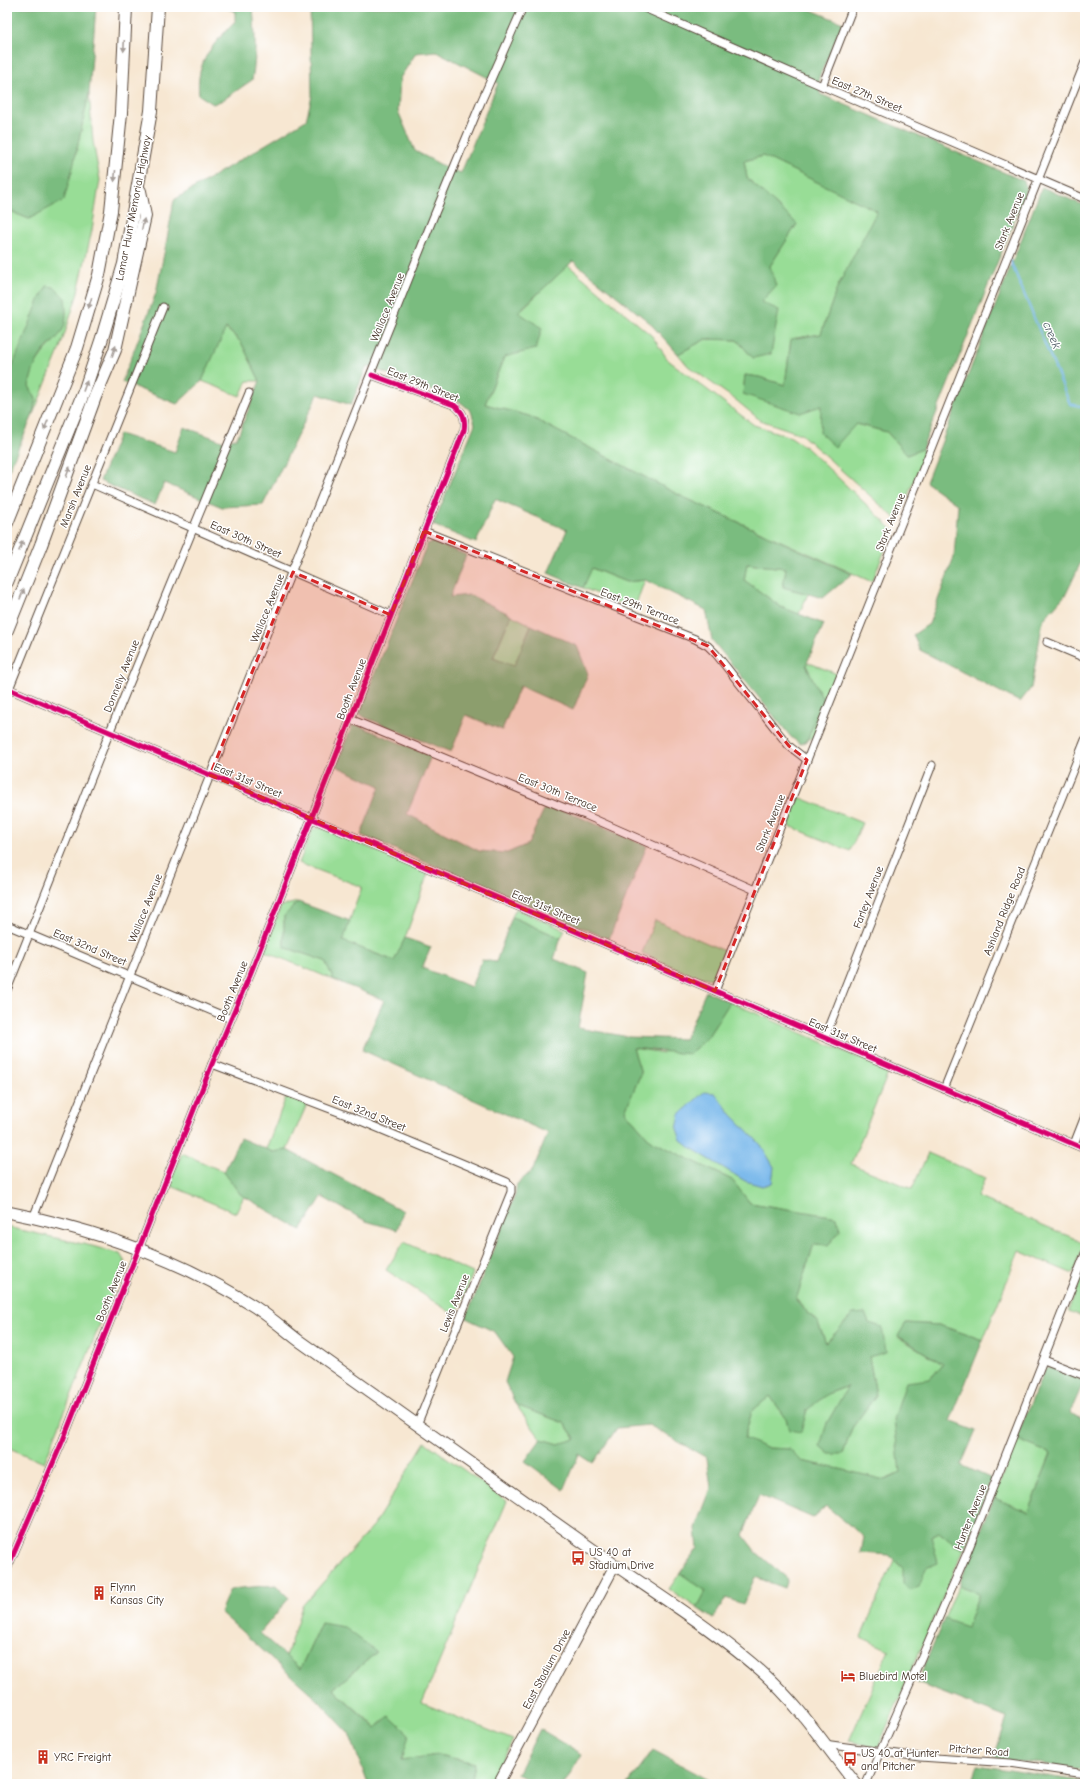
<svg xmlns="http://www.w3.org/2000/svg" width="1092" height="1791" font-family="'Comic Neue',sans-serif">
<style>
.green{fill:#98dd96;stroke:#6a845a}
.forest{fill:#7abc7f;stroke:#5a734e;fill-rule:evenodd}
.water{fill:#75b6ea;stroke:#587084}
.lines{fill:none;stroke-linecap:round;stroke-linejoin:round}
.stream{stroke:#75b6ea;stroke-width:2}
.street-casing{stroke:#574639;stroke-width:9}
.secondary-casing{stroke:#574639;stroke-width:12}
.primary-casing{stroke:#574639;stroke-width:13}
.highway-casing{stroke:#574639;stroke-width:14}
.street{stroke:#fff;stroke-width:7}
.secondary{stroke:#fff;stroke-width:10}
.primary{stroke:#fff;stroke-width:11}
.highway{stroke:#fff;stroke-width:12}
.cycleway-casing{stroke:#fff;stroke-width:8}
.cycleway{stroke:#d6006c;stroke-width:5}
.oneway{fill:#a79f9a}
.marked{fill:#d62828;fill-opacity:0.2;stroke:#d62828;stroke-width:3;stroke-dasharray:8 5;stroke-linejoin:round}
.labels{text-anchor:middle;stroke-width:3;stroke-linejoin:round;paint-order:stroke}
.street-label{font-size:11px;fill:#3b2a1e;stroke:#fff}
.poi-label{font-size:11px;fill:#3b2a1e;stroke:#fff;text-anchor:start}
.water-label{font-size:12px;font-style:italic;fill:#4f5b65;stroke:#fff}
</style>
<rect width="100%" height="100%" fill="#fff"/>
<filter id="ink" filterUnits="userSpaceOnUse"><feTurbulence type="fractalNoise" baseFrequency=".025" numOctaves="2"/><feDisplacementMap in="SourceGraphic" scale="8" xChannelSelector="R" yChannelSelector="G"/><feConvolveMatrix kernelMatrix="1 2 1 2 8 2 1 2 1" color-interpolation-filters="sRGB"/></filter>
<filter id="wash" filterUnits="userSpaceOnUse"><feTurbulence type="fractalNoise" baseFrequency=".012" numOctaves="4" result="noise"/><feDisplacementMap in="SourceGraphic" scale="16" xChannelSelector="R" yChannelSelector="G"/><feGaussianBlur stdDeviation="0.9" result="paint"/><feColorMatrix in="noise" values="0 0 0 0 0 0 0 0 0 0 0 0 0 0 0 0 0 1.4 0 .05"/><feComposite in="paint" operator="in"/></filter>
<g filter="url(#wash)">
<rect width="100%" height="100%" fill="#f7e7d2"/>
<g class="green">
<path d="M89 93 93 141 100 180 92 230 77 296 59 351 32 417 36 399 29 386 33 367 44 352 56 339 64 326 66 311 10 371 7 380V210L29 219 73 167Z"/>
<path d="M763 156 878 211 837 288 821 334 791 339 785 385 759 377 745 375 743 394 821 406 855 424 887 432 907 455 922 449 925 452 899 518 896 519 801 434 760 420 737 401 688 366 678 354 706 339 737 340 753 358 761 302 770 266 797 224 747 178 744 161Z"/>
<path d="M568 265 652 336 668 360 754 425 791 437 807 448 893 530 872 582 681 496 529 416 485 404 504 357 518 313Z"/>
<path d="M225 328 241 342 260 381H247L240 396 202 381Z"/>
<path d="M747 564 786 568 783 587 808 594 799 614 781 607 744 580Z"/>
<path d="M591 568 626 582 645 580 634 609 583 588Z"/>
<path d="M511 615 531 625 514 667 493 658Z"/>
<path d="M807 662 837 674 813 737 807 741 823 700 806 665Z"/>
<path d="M799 797 862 823 850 851 787 825Z"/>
<path d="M316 828H323L428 873 405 938 395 961 342 941 362 887 299 863 312 831Z"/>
<path d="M298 902 284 916V947L325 961 334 980 264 951 281 906Z"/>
<path d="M516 909 565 930 561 938 512 917Z"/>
<path d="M655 920 727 952 716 977 712 979 694 976 642 953Z"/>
<path d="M730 1002 889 1071 851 1164 912 1189 928 1153 985 1178 977 1197 1085 1243 1073 1274 1019 1251 983 1340 939 1325 906 1323 898 1337 943 1364 894 1419 901 1473 884 1480 844 1470 801 1461 790 1449 766 1448 744 1439 752 1411 770 1396 786 1418 789 1430 806 1410 827 1394 849 1386 827 1423 843 1454 852 1428 876 1395 869 1357V1323L853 1314 826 1343 818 1323 796 1299 814 1244 828 1245 840 1231 837 1217 750 1203 732 1180 650 1140 625 1111 641 1073 633 1048 663 1053 707 1038Z"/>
<path d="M286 1097 307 1104 287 1150 273 1152 266 1149Z"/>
<path d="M182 1153 224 1172 240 1194 244 1196 236 1213 169 1185Z"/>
<path d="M7 1227 92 1246 120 1254 125 1262 44 1463 7 1447Z"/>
<path d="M404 1242 473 1273 456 1316 386 1270Z"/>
<path d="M1081 1278 1085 1281V1317L1068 1311Z"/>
<path d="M516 1405 564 1423 576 1440 558 1444 541 1439Z"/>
<path d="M1016 1439 1051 1454 1028 1512 994 1498Z"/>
<path d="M425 1442 507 1501 422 1703 513 1740 489 1784H471L475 1763 438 1755 402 1760 377 1728 333 1689 377 1652 321 1623 300 1669 286 1657 302 1606 374 1525Z"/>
<path d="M939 1532 955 1545 964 1549 882 1738 879 1746 874 1747 849 1741 889 1650 861 1637 894 1560 903 1568 931 1536Z"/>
<path d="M680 1573 706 1591 697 1608 669 1589Z"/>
<path d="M959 1585 979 1593 967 1628 944 1619Z"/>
</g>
<g class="forest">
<path d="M7 7H96L89 93 73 167 64 200 29 219 7 210Z"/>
<path d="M222 7H253C255 32 257 55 252 80L223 100 213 104 199 95C195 62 213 44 235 22V11Z"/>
<path d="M310 7H804L843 23 819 77 820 94 1024 181 1027 189 922 449 907 455 887 432 856 424 835 447 820 433 821 406 800 413 743 394 745 375 759 377 785 385 791 339 821 334 837 288 877 211 763 156 744 161 747 178 797 224 770 266 776 286 761 302 779 310 771 354 753 358 737 340 706 339 678 354 649 322 573 261 518 312 542 328 536 349 504 357 485 404 529 416 681 496 852 574 823 598 783 587 786 568 747 564 744 580 781 607 824 624 806 665 823 700 807 741 800 744 791 737 712 640 706 610 645 580 626 582 592 568 583 588 548 573 567 530 495 499 476 543 433 525 475 424 471 411 458 400 367 366 351 405 318 394 263 505 222 507 164 483 155 505 100 481 119 434 175 452 184 427 222 441 237 438 260 381 241 342 226 328 202 381 177 404 122 382 156 293 167 239 174 200 306 120 312 96ZM436 51 498 83 461 173 447 168 415 151 398 111 400 78 416 53Z"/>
<path d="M1042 187 1085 206V563L1081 562 1066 594 1043 620 1031 688 1020 702 920 650 913 635 929 624 954 557 958 505 926 482Z"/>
<path d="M47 286 54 287 65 298C66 307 67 318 64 327 60 337 51 343 44 351 35 362 32 373 29 386L36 399 32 417 7 474V380L40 298Z"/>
<path d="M433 542 466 555 450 597 470 595 511 615 493 658 514 666 531 625 577 646 588 674 573 710 520 686 502 730 466 715 451 752 364 717 359 713 427 544Z"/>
<path d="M357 725 431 756 407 814 479 851 507 853 528 844 547 803 647 846 609 939 361 835 380 786 336 766 352 726Z"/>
<path d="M298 902 350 921 343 941 394 961 405 938 431 947 422 968 471 987 482 960 496 962 512 917 561 938 554 959 588 973 578 1028 629 1037 685 1039 706 991 730 1002 707 1038 689 1054 633 1048 641 1073 625 1111 650 1140 732 1180 750 1203 837 1217 840 1231 828 1245 814 1244 796 1300 818 1323 826 1343 853 1314 865 1313 869 1323 882 1327 886 1352 869 1357 876 1395 852 1428 843 1454H829L820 1446 827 1423 848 1386 827 1394 807 1410 801 1432 789 1430 786 1418 770 1396 752 1411 744 1438 766 1448 790 1449 801 1461 844 1470 885 1480 900 1473 894 1419 906 1382 930 1379 943 1364 898 1336 906 1323 939 1325 983 1340 950 1421 976 1431 961 1465 992 1479 964 1549 955 1545 939 1532 931 1536 938 1563 926 1568 919 1587 910 1590 903 1584V1568L889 1555 861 1553 864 1537 826 1506 813 1518 759 1495 743 1535 756 1552 788 1579 785 1588 755 1577 743 1604 726 1598 713 1619 697 1608 706 1591 680 1573 698 1548 696 1528 711 1488 707 1458 649 1425 617 1428 593 1463 579 1454 564 1490 525 1461 541 1439 558 1444 576 1439 564 1423 516 1405 505 1382 513 1357 495 1332 466 1318 515 1195 517 1184 533 1170 548 1133 362 1050 384 1000 334 980 325 961 284 947V916Z"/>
<path d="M240 1138 273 1152 287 1150 403 1211 397 1230 366 1221 322 1197 301 1230 240 1194 224 1172Z"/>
<path d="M1047 1368H1052L1084 1381 1070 1413 1085 1419V1770L994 1757 1007 1718 917 1683 944 1619 967 1627 979 1593 959 1585 994 1498 1028 1512 1051 1454 1016 1439 1044 1371Z"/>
<path d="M276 1585 289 1598 260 1633 300 1669 321 1623 344 1627 377 1652 333 1689 376 1728 389 1716 409 1734 402 1760 438 1755 475 1763 471 1784H368L349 1733 317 1699 220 1612 230 1589Z"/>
<path d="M540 1729 582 1754 564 1784H537L517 1774Z"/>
<path d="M653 1750 709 1780 707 1784H628Z"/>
<path d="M978 1765 1085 1782V1784H972Z"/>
</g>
<path class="water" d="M704 1092 715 1093 731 1114 761 1145 774 1167 772 1183 762 1186 745 1181 691 1148 681 1140 677 1129 680 1114Z"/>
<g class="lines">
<path class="stream" d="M1010 260 1070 404 1085 407"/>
</g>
</g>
<g filter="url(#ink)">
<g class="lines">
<defs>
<g id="street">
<path d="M642 7 822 86 1085 199"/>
<path d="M822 86 853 7"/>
<path d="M92 484 391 615"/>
<path d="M424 531 695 639 708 646 716 654 789 746 807 760"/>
<path d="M1047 642 1085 658"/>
<path d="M9 689 1085 1149"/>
<path d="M7 694 163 307"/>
<path d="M350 719 565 808 585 815 755 890"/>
<path d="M7 925 231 1019"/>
<path d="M7 990 110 731 249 393"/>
<path d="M715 991 1085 62"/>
<path d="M825 1038 932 765"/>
<path d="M212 1064 349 1116 507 1182 511 1186V1192L417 1425"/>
<path d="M944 1089 1085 740"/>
<path d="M1074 1144 1085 1116"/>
<path d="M33 1218 433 218 481 102 523 7"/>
<path d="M1044 1360 1085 1376"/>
<path d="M7 1569 63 1440 212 1064 251 972 464 430C466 418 463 412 454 405L372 375"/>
<path d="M824 1744 920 1757 1010 1763 1085 1774"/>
<path d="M866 1784 967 1553 1085 1254"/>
</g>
<path id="secondary" d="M498 1784 615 1565"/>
<path id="primary" d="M7 1212C94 1229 180 1259 255 1307 270 1317 284 1329 298 1340 397 1410 496 1481 595 1551 651 1591 712 1627 764 1674 800 1706 826 1747 856 1784"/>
<g id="highway">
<path d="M7 523 77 348 99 275 111 211 121 113 126 7"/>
<path d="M7 582 85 389 102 338 124 264 151 111 158 7"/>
<path d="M7 630 41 545 95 397 115 350 145 216 140 191"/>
</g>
</defs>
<use href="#street" class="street-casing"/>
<use href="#secondary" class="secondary-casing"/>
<use href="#primary" class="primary-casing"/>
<use href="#highway" class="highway-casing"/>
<use href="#street" class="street"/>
<use href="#secondary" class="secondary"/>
<use href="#primary" class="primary"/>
<use href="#highway" class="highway"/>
<defs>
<g id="cycleway">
<path d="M9 689 1085 1149"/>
<path d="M7 1569 63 1440 212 1064 251 972 464 430C466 418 463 412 454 405L372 375"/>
</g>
</defs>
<use href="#cycleway" class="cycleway-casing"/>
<use href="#cycleway" class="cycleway"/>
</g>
<defs><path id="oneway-solid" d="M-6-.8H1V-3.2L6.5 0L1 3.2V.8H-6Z"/></defs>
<g class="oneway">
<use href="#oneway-solid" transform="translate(124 46) rotate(93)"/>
<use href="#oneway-solid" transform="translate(115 176) rotate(95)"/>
<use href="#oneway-solid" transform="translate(143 224) rotate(-78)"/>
<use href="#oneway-solid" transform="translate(90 303) rotate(107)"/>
<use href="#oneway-solid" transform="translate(114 351) rotate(-71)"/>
<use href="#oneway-solid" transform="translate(85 386) rotate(-70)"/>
<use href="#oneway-solid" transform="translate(46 425) rotate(112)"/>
<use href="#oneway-solid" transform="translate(68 472) rotate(-70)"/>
<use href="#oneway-solid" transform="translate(21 546) rotate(-68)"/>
<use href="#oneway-solid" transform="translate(22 594) rotate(-68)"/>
</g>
</g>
<path class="marked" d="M424 531 708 646 789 746 807 760 715 991 210 775 293 572 391 615Z"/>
<defs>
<symbol id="bus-bare" viewBox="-9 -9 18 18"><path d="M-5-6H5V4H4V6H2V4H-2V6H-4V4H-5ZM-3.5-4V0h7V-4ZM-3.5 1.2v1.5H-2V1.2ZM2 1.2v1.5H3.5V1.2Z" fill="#c8321e" stroke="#fff" stroke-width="2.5" paint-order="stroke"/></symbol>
<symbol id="building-bare" viewBox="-9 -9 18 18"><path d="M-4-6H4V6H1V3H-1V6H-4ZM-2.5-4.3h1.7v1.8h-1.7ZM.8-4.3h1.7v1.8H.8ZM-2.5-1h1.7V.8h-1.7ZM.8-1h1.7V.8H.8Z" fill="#c8321e" stroke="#fff" stroke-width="2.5" paint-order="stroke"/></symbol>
<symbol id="hotel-bare" viewBox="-9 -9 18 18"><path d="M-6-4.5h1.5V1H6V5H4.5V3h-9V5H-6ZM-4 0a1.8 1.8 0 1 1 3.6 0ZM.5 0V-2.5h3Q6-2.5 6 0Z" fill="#c8321e" stroke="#fff" stroke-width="2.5" paint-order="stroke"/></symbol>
</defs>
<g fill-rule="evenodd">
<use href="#bus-bare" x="568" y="1548" width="20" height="20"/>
<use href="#building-bare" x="89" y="1583" width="20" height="20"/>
<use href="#hotel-bare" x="838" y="1666" width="20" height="20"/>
<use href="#building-bare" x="33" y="1747" width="20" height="20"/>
<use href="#bus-bare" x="840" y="1749" width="20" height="20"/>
</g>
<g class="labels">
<g class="street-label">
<text transform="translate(867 94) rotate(23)" y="4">East 27th Street</text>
<text transform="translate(133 208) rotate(-79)" y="4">Lamar Hunt Memorial Highway</text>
<text transform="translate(1009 221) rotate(-68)" y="4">Stark Avenue</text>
<text transform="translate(387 307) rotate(-68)" y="4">Wallace Avenue</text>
<text transform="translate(423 384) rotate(22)" y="4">East 29th Street</text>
<text transform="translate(75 496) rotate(-68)" y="4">Marsh Avenue</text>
<text transform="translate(890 522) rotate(-68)" y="4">Stark Avenue</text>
<text transform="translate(246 539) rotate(24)" y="4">East 30th Street</text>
<text transform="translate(640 606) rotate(21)" y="4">East 29th Terrace</text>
<text transform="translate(267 608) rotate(-68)" y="4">Wallace Avenue</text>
<text transform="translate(121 676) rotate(-68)" y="4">Donnelly Avenue</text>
<text transform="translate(351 689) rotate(-69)" y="4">Booth Avenue</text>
<text transform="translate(248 780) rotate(23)" y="4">East 31st Street</text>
<text transform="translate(558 792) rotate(22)" y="4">East 30th Terrace</text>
<text transform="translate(770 823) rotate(-68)" y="4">Stark Avenue</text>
<text transform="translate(868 897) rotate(-69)" y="4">Farley Avenue</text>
<text transform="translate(546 907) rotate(23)" y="4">East 31st Street</text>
<text transform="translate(145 908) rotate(-68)" y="4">Wallace Avenue</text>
<text transform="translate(1004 911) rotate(-68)" y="4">Ashland Ridge Road</text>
<text transform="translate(90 947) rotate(23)" y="4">East 32nd Street</text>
<text transform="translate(232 991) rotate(-68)" y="4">Booth Avenue</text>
<text transform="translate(843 1035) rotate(23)" y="4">East 31st Street</text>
<text transform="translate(369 1113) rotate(22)" y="4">East 32nd Street</text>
<text transform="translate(111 1291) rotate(-68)" y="4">Booth Avenue</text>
<text transform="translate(454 1303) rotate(-68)" y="4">Lewis Avenue</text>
<text transform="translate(970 1517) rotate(-68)" y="4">Hunter Avenue</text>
<text transform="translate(546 1669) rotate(-62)" y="4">East Stadium Drive</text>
<text transform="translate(979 1750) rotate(4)" y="4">Pitcher Road</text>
</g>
<g class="poi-label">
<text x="589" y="1556">US 40 at<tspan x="589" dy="13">Stadium Drive</tspan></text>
<text x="110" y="1591">Flynn<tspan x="110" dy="13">Kansas City</tspan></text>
<text x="859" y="1680">Bluebird Motel</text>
<text x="861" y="1757">US 40 at Hunter<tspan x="861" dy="13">and Pitcher</tspan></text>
<text x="54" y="1761">YRC Freight</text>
</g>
<g class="water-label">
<text transform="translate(1052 335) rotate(67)" y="4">creek</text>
</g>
</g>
<rect width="1092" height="1791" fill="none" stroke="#fff" stroke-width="24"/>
</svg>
